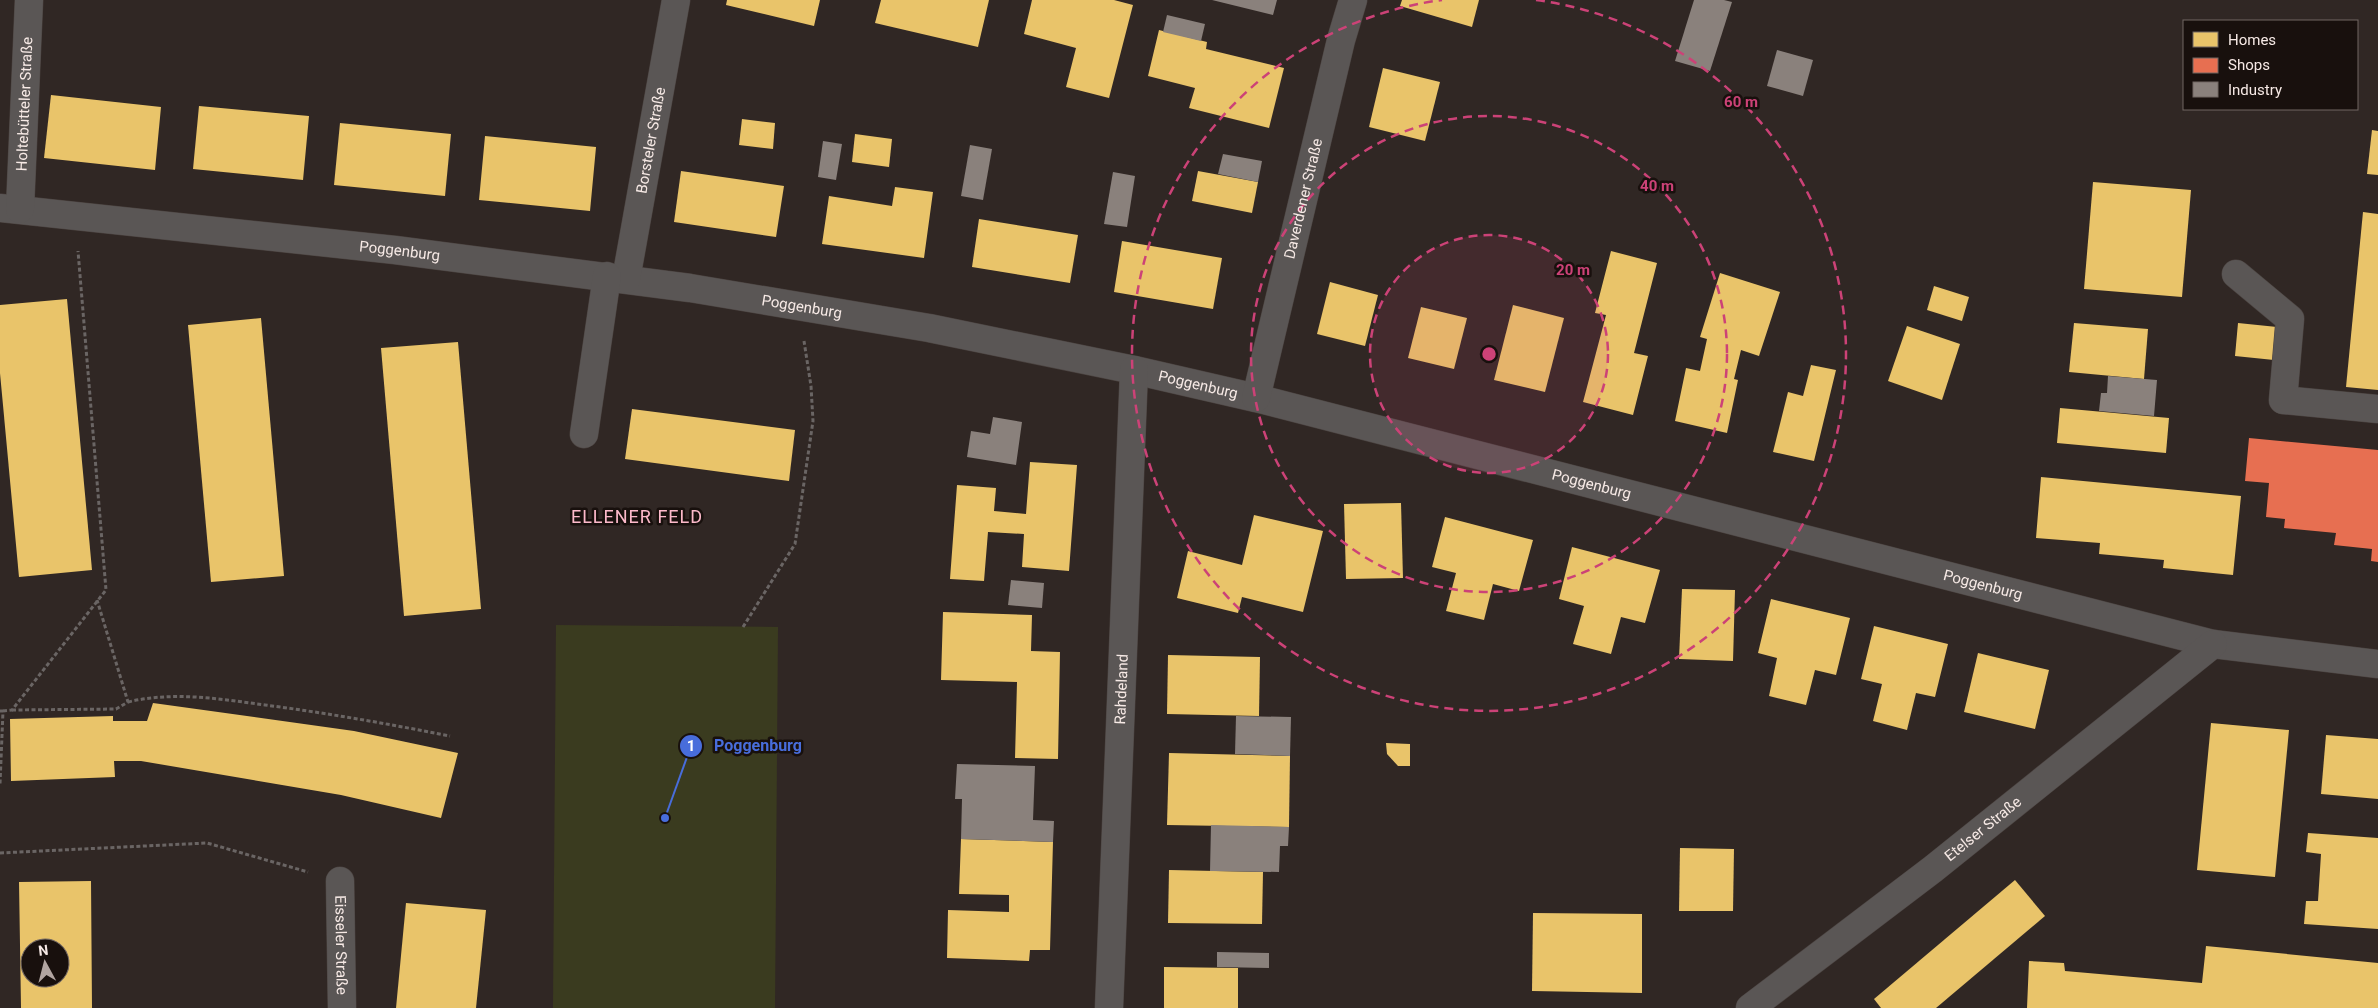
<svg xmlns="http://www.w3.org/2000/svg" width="2378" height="1008" font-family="Roboto,sans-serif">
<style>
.green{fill:#3a3b1f}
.homes{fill:#e9c46a;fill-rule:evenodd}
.shops{fill:#e76f51}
.industry{fill:#8a817c}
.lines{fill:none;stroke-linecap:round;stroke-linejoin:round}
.minor-casing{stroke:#4b4340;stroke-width:29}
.path{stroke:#6a6564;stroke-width:3;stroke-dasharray:4 2.5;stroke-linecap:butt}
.minor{stroke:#5a5655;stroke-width:28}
.ring{fill:none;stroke:#cc4277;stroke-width:2.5;stroke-dasharray:9 6}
.labels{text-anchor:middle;stroke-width:5;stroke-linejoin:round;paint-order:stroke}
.street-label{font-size:15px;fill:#f6e9e5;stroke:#18100d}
.quarter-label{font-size:18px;letter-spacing:1px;fill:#fcb9ca;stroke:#18100d}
.centre{fill:#cc4277;stroke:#18100d;stroke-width:2.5}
.ring-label{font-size:15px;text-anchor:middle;font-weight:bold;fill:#cc4277;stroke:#18100d;stroke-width:5;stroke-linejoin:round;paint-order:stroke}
.leader{fill:none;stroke:#486ddb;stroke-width:2}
.callout-dot{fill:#486ddb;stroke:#18100d;stroke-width:2}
.mark-label{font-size:15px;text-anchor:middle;font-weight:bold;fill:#fff}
.callout-label{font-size:16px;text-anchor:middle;font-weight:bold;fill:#486ddb;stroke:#18100d;stroke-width:5;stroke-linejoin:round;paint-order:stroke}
</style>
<rect width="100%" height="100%" fill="#302724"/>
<path class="green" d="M556 625 778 627 775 1008H553Z"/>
<g class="homes">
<path d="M727 0H820L814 26 726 5Z"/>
<path d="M881 0H989L978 47 875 23Z"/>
<path d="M1032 0H1114L1133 5 1109 98 1066 87 1076 48 1024 34Z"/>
<path d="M1402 0H1479L1472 27 1400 6Z"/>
<path d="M1159 30 1207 42 1206 49 1284 68 1269 128 1189 108 1195 88 1148 76Z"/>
<path d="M1383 68 1440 82 1425 141 1369 127Z"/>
<path d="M51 95 161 107 155 170 44 158Z"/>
<path d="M199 106 309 116 303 180 193 169Z"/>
<path d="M742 119 775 123 773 149 739 145Z"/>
<path d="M340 123 451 134 445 196 334 185Z"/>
<path d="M2372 130 2378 131V175L2367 174Z"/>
<path d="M855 134 892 139 889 167 852 162Z"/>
<path d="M485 136 596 147 590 211 479 200Z"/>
<path d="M681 171 784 186 776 237 674 222Z"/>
<path d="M1198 171 1258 182 1252 213 1192 201Z"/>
<path d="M2093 182 2191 190 2182 297 2084 289Z"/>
<path d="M895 187 933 192 924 258 822 244 829 196 892 206Z"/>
<path d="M2363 212 2378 214V390L2346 387Z"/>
<path d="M979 219 1078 235 1070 283 972 267Z"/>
<path d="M1122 241 1222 258 1213 309 1114 292Z"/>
<path d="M1611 251 1657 263 1634 353 1648 356 1633 415 1583 402 1606 315 1595 313Z"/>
<path d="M1720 273 1780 292 1759 356 1741 350 1734 379 1738 380 1727 433 1675 421 1686 368 1700 371 1707 339 1700 337Z"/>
<path d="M1330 282 1378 295 1365 346 1317 334Z"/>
<path d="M1934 286 1969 297 1962 321 1927 310Z"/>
<path d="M67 299 92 570 19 577 0 373V305Z"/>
<path d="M1513 305 1564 318 1545 392 1494 380Z"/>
<path d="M1421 307 1467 318 1454 369 1408 358Z"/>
<path d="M261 318 284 576 211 582 188 325Z"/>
<path d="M2074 323 2148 329 2144 379 2069 372Z"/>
<path d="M2238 323 2277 327 2274 360 2235 356Z"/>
<path d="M1907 326 1960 344 1942 400 1888 381Z"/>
<path d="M458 342 481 609 404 616 381 348Z"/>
<path d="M1811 365 1836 370 1814 461 1773 452 1788 392 1803 396Z"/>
<path d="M2060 408 2169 418 2166 453 2057 443Z"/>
<path d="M632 409 795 430 789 481 625 459Z"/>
<path d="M1030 462 1077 465 1069 571 1022 567 1024 534 988 532 984 581 950 579 957 485 996 488 994 511 1026 514Z"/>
<path d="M2041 477 2241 496 2233 575 2163 568 2164 560 2099 554 2100 543 2036 538Z"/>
<path d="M1401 503 1403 578 1346 579 1344 504Z"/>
<path d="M1254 515 1323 531 1303 612 1242 597 1238 613 1177 598 1188 551 1242 565Z"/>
<path d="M1445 517 1533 540 1519 591 1493 584 1484 620 1446 611 1456 573 1432 567Z"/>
<path d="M1572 547 1660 570 1645 623 1621 617 1611 654 1573 644 1584 606 1559 599Z"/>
<path d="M1682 589 1735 590 1733 661 1679 659Z"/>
<path d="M1771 599 1850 618 1836 675 1815 670 1806 705 1769 696 1777 658 1758 653Z"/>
<path d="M943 612 1032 615 1031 651 1060 652 1058 759 1015 758 1017 682 941 680Z"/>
<path d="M1874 626 1948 644 1935 697 1916 693 1907 730 1873 721 1882 684 1861 679Z"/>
<path d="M1978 653 2049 670 2035 729 1964 712Z"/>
<path d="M1168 655 1260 657 1259 716 1167 714Z"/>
<path d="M153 703 354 731 458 753 441 818 341 795 141 761H114L115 777 11 781 10 719 113 716V721H147Z"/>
<path d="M2211 723 2289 730 2275 877 2197 870Z"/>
<path d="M2326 735 2378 739V799L2321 794Z"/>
<path d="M1386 743 1410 744V766H1398L1387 754Z"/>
<path d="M1169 753 1290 756 1289 827 1167 825Z"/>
<path d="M2308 833 2378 838V929L2304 924 2306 901H2318L2321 854 2306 852Z"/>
<path d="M961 839 1053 842 1050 950H1030L1029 961 947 958 948 910 1009 912V895L959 894Z"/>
<path d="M1680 848 1734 849 1733 911H1679Z"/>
<path d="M1169 870 1263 872 1262 924 1168 923Z"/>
<path d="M2015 880 2045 916 1936 1008H1881L1874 999Z"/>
<path d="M91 881 92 1008H21L19 882ZM30 948H60V978H30Z"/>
<path d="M406 903 486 910 476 1008H396Z"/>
<path d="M1533 913 1642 914V993L1532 991Z"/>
<path d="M2206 946 2378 963V1008H2027L2029 961 2064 963 2065 971 2202 983Z"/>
<path d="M1164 967 1238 968V1008H1164Z"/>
</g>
<path class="shops" d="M2249 438 2378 450V562L2371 561 2372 549 2334 545 2336 533 2284 528 2285 519 2266 517 2269 483 2245 481Z"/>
<g class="industry">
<path d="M1212 0H1277L1273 15Z"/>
<path d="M1694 0H1724L1732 2 1710 71 1675 61Z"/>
<path d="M1167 15 1205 24 1201 41 1163 32Z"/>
<path d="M1777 50 1813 60 1803 96 1767 86Z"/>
<path d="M823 141 842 144 836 180 818 177Z"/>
<path d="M970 145 992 149 983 200 961 196Z"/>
<path d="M1223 154 1262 161 1258 182 1218 174Z"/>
<path d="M1113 172 1135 176 1127 227 1104 224Z"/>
<path d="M2108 376 2157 380 2154 416 2099 411 2101 393H2107Z"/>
<path d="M993 417 1022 422 1016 465 967 457 971 431 990 434Z"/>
<path d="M1011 580 1044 583 1042 608 1008 605Z"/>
<path d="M1236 716 1291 717 1290 756 1235 754Z"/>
<path d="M957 764 1035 766 1033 820 1054 821 1053 842 961 839 962 799H955Z"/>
<path d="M1211 825 1289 827 1288 846H1280L1279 872 1210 871Z"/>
<path d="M1217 952 1269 953V968L1217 967Z"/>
</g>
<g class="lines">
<defs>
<g id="minor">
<path id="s1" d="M0 208 395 250 690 288 929 328 1134 370 1256 398 2213 644 2378 664"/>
<path id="s2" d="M20 209 29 0"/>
<path d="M2236 274 2290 319 2283 400 2378 409"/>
<path id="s3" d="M626 279 676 0"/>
<path id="s4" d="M1256 398 1341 40 1353 0"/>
<path d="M584 434 607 276"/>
<path id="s5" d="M340 881 342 1008"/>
<path id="s6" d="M1109 1008 1134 370"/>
<path id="s7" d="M1750 1008 1933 869 2213 644"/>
</g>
</defs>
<use href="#minor" class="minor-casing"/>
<g class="path">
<path d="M743 627 795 544 813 421 811 386 804 341"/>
<path d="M128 702C174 691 220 699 265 705 327 713 389 724 450 736"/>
<path d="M12 710 116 709 128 702 97 600"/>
<path d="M0 711H3L0 784"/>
<path d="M3 711 12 710 106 590 78 251"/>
<path d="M0 853 207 843 308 872"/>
</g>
<use href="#minor" class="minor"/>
</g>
<circle cx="1489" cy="354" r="119" fill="#cc4277" fill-opacity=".12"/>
<g class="ring">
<circle cx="1489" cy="354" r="119"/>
<circle cx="1489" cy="354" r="238"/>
<path d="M1536 0A357 357 0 1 1 1442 0"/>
</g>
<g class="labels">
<g class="street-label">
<text dy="5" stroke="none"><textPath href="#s2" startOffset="105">Holtebütteler Straße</textPath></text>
<text dy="5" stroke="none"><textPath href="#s3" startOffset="141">Borsteler Straße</textPath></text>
<text dy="5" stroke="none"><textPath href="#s4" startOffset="205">Daverdener Straße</textPath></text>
<text dy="5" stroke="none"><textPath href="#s1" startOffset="402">Poggenburg</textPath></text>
<text dy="5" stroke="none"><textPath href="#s1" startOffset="808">Poggenburg</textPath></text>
<text dy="5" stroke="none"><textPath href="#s1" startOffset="1212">Poggenburg</textPath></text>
<text dy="5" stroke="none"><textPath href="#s1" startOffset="1618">Poggenburg</textPath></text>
<text dy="5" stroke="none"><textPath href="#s1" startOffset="2022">Poggenburg</textPath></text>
<text dy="5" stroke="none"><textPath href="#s6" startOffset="319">Rahdeland</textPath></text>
<text dy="5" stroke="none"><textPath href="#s7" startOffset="294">Etelser Straße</textPath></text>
<text dy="5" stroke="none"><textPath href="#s5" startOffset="64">Eisseler Straße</textPath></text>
</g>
<g class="quarter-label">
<text x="637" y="523">ELLENER FELD</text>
</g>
</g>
<circle cx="1489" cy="354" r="8" class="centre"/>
<g class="ring-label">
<text x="1741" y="107">60 m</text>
<text x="1657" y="191">40 m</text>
<text x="1573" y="275">20 m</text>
</g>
<path class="leader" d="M665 818L691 746"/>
<g class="callout-dot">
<circle cx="665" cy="818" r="5"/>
<circle cx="691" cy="746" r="12"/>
</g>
<g class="mark-label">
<text x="691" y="751">1</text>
</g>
<g class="callout-label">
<text x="758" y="751">Poggenburg</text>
</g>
<rect x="2183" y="20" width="175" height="90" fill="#18100d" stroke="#716763"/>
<rect x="2193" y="32" width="25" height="15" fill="#e9c46a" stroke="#716763"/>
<text x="2228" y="45" font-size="15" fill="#f6e9e5">Homes</text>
<rect x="2193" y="58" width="25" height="15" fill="#e76f51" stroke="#716763"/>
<text x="2228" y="70" font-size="15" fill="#f6e9e5">Shops</text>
<rect x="2193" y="82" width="25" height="15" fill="#8a817c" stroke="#716763"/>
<text x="2228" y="95" font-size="15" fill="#f6e9e5">Industry</text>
<g transform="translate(45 963) rotate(353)"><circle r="24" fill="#18100d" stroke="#716763"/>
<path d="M0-4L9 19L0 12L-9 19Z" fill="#b1a5a1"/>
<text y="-8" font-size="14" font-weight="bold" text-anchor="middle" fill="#f6e9e5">N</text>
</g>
</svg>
